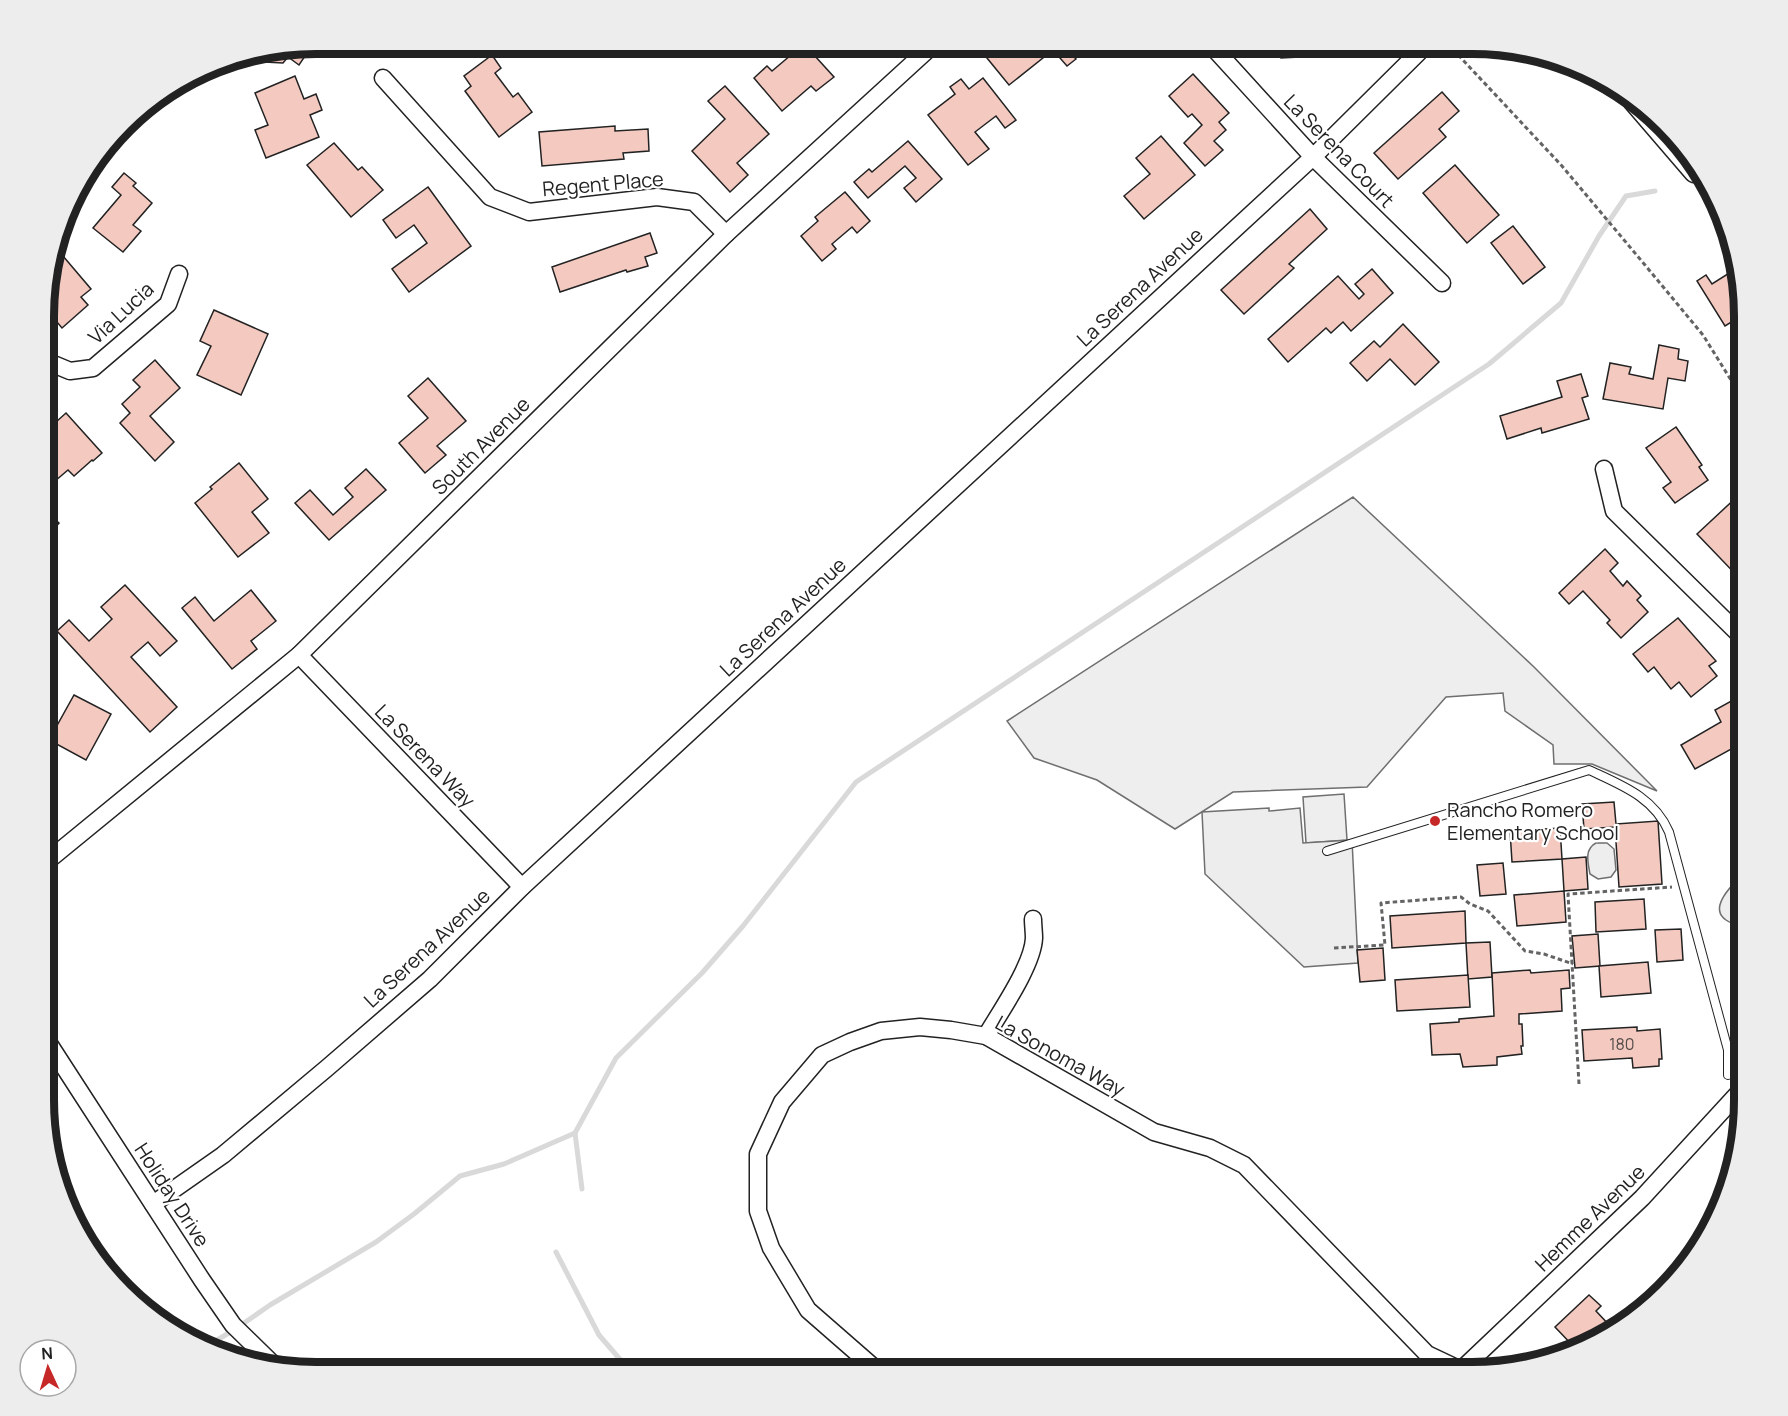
<svg xmlns="http://www.w3.org/2000/svg" width="1788" height="1416" font-family="Manrope,sans-serif">
<style>
.green{fill:#eee;stroke:#6f6f6f;stroke-width:1.5}
.parking{fill:#ededed;stroke:#6f6f6f;stroke-width:1.5}
.lines{fill:none;stroke-linecap:round;stroke-linejoin:round}
.stream{stroke:#d9d9d9;stroke-width:5}
.building{fill:#f3c9c0;stroke:#222;stroke-width:1.5}
.lane-casing{stroke:#222;stroke-width:10}
.street-casing{stroke:#222;stroke-width:19}
.secondary-casing{stroke:#222;stroke-width:25}
.path{stroke:#646464;stroke-width:3;stroke-dasharray:4.5 3;stroke-linecap:butt}
.lane{stroke:#fff;stroke-width:8}
.street{stroke:#fff;stroke-width:16}
.secondary{stroke:#fff;stroke-width:22}
.poi-dot{fill:#c62828;stroke:#fff;stroke-width:2}
.labels{text-anchor:middle;stroke-width:4.5;stroke-linejoin:round;paint-order:stroke}
.number-label{font-size:16px;fill:#564c4a}
.street-label{font-size:20px;fill:#222;stroke:#fff}
.poi-label{font-size:20px;fill:#222;stroke:#fff;text-anchor:start}
.rim{fill:none;stroke:#222;stroke-width:8}
</style>
<rect width="100%" height="100%" fill="#fff"/>
<g class="green">
<path d="M1353 497 1534 667 1657 791 1592 764H1554L1553 745 1505 711 1503 693 1446 697 1367 787 1233 792 1175 829 1097 780 1034 758 1007 721Z"/>
<path d="M1344 794 1347 840 1306 843 1303 797Z"/>
<path d="M1596 843H1607L1614 849 1616 870 1611 877 1598 879 1590 874C1588 863 1584 849 1596 843Z"/>
<path d="M1741 876 1744 880V926C1738 925 1731 924 1726 920 1708 908 1732 885 1741 876Z"/>
</g>
<path class="parking" d="M1269 808V811L1300 808 1303 843 1352 840 1358 963 1304 967 1205 874 1202 812Z"/>
<g class="lines">
<g class="stream">
<path d="M582 1189 575 1133 616 1058 702 973 743 926 856 782 1489 364 1561 303 1599 236 1626 196 1655 191"/>
<path d="M556 1252 599 1335 631 1372"/>
<path d="M205 1347 234 1330 270 1305 376 1242 414 1214 460 1176 504 1164 575 1133"/>
</g>
</g>
<g class="building">
<path d="M316 44H321L314 53H307L299 65 288 57 283 63 242 61V56Z"/>
<path d="M804 44 834 77 816 91 811 86 782 111 754 78 767 66 772 71Z"/>
<path d="M1004 44H1063L1076 59 1067 66 1053 50 1009 85 987 58Z"/>
<path d="M1281 44H1339V55L1281 58Z"/>
<path d="M492 55 501 68 495 73 513 97 518 93 532 112 499 137 465 91 471 86 464 76Z"/>
<path d="M1193 74 1229 113 1219 122 1226 130 1214 141 1223 150 1205 166 1184 143 1202 125 1192 114 1188 117 1169 96Z"/>
<path d="M295 76 304 99 316 94 322 110 310 115 319 137 266 158 255 130 268 125 255 93Z"/>
<path d="M983 78 1016 120 1005 128 996 116 975 132 989 149 968 165 928 115 955 94 950 87 961 79 969 89Z"/>
<path d="M725 86 769 134 737 163 748 175 730 192 692 151 725 119 708 101Z"/>
<path d="M1442 92 1459 111 1439 129 1446 137 1398 179 1374 153Z"/>
<path d="M615 126V131L648 129 649 151 623 153 624 159 542 166 539 132Z"/>
<path d="M1161 136 1195 175 1144 219 1124 196 1150 174 1136 158Z"/>
<path d="M908 141 942 179 916 202 904 188 916 178 905 166 868 198 854 182 869 169 872 172Z"/>
<path d="M334 143 358 170 362 167 383 190 351 217 307 165Z"/>
<path d="M1455 165 1499 215 1467 243 1423 193Z"/>
<path d="M124 173 136 183 133 186 152 203 133 225 141 231 123 252 93 228 121 195 112 187Z"/>
<path d="M428 187 471 246 409 292 392 269 427 243 414 225 396 238 383 220Z"/>
<path d="M845 192 870 221 857 233 852 227 832 244 836 249 822 261 801 236 818 221 815 217Z"/>
<path d="M1310 209 1327 229 1289 264 1294 268 1244 314 1221 290Z"/>
<path d="M1513 226 1545 267 1523 284 1491 243Z"/>
<path d="M650 233 657 253 645 257 648 266 627 272 626 270 560 292 552 267Z"/>
<path d="M63 256 91 289 81 297 88 305 62 328 46 309V280L50 267Z"/>
<path d="M1372 269 1393 293 1351 331 1343 322 1331 333 1326 328 1288 362 1268 339 1338 276 1359 299 1364 294 1355 284Z"/>
<path d="M1734 270 1744 315V328L1738 318 1725 326 1697 281 1706 275 1712 284Z"/>
<path d="M214 310 268 334 241 395 197 375 211 346 200 341Z"/>
<path d="M1403 324 1439 362 1415 385 1390 359 1367 381 1350 363 1374 341 1380 347Z"/>
<path d="M1659 345 1679 349 1678 359 1688 361 1685 381 1668 378 1663 409 1603 399 1610 363 1631 367 1629 374 1653 379Z"/>
<path d="M155 360 180 388 150 416 174 442 155 461 120 423 130 413 122 404 140 387 133 380Z"/>
<path d="M1581 374 1588 396 1582 398 1589 419 1542 433 1541 428 1507 439 1500 416 1562 397 1557 381Z"/>
<path d="M428 378 466 421 437 446 446 455 425 473 399 443 428 418 408 396Z"/>
<path d="M66 413 102 453 93 461 92 460 74 476 68 470 55 481 45 470 46 452 55 443 46 431Z"/>
<path d="M1676 427 1702 465 1699 467 1708 480 1675 503 1663 488 1671 482 1646 448Z"/>
<path d="M239 463 268 499 252 512 269 533 238 557 195 503 212 489 210 487Z"/>
<path d="M366 469 386 490 329 540 295 503 310 490 333 515 353 497 345 488Z"/>
<path d="M1741 493 1744 496V522L1737 529 1744 537V583L1697 534Z"/>
<path d="M45 510 59 523 48 536 45 534Z"/>
<path d="M1605 549 1618 563 1610 571 1623 586 1627 581 1641 596 1637 600 1648 612 1621 638 1607 623 1610 620 1583 591 1569 604 1559 593Z"/>
<path d="M125 585 177 641 160 656 148 642 131 657 177 707 150 732 57 631 69 620 89 641 112 619 101 607Z"/>
<path d="M251 590 276 621 251 641 257 649 232 669 182 608 195 597 214 621Z"/>
<path d="M1678 618 1716 661 1709 666 1717 676 1691 697 1679 682 1671 689 1654 667 1648 672 1633 654Z"/>
<path d="M1744 694V748L1742 743 1695 769 1681 745 1721 722 1715 710Z"/>
<path d="M74 695 111 714 86 760 49 740Z"/>
<path d="M1614 802 1616 824 1658 821 1662 884 1619 887 1615 827 1584 829 1582 804Z"/>
<path d="M1560 828 1562 859 1512 862 1510 831Z"/>
<path d="M1586 857 1588 889 1564 891 1562 859Z"/>
<path d="M1503 863 1506 894 1480 896 1477 865Z"/>
<path d="M1564 891 1566 922 1517 926 1514 895Z"/>
<path d="M1644 899 1646 929 1596 932 1595 902Z"/>
<path d="M1465 911 1466 943 1392 948 1390 916Z"/>
<path d="M1681 929 1683 960 1657 962 1655 930Z"/>
<path d="M1598 934 1600 966 1575 968 1572 936Z"/>
<path d="M1490 942 1492 977 1468 979 1466 943Z"/>
<path d="M1383 948 1385 980 1360 982 1357 950Z"/>
<path d="M1648 962 1651 993 1601 997 1599 966Z"/>
<path d="M1530 970 1531 973 1569 970 1570 988 1561 989 1562 1011 1519 1014V1024H1522L1523 1046H1521L1522 1054 1497 1057V1065L1463 1067 1460 1054 1432 1055 1430 1024 1459 1022V1019L1494 1016 1492 973Z"/>
<path d="M1468 975 1470 1007 1397 1011 1395 980Z"/>
<path d="M1637 1027V1031L1660 1029 1662 1059H1659V1066L1633 1068 1632 1058 1584 1061 1582 1030Z"/>
<path d="M1725 1199 1724 1205 1716 1217 1711 1213Z"/>
<path d="M1589 1295 1601 1306 1596 1311 1611 1327 1577 1352 1567 1354 1574 1347 1555 1327Z"/>
</g>
<g class="lines">
<defs>
<path id="lane" d="M1327 851 1589 770C1621 785 1654 797 1669 832L1728 1050V1075"/>
<g id="street">
<path d="M1210 44 1313 157 1442 283"/>
<path d="M383 78 490 197 529 212 657 197 694 202 726 234"/>
<path d="M46 361 70 371 93 368 168 304 179 274"/>
<path d="M1604 469 1614 511 1744 639"/>
<path d="M299 655 522 887"/>
<path d="M45 863 299 655 726 234 934 44"/>
<path d="M44 1036 202 1280 233 1325 276 1367"/>
<path d="M986 1036C1000 1012 1033 965 1034 938 1034 932 1033 925 1033 919"/>
<path d="M153 1204 223 1155 327 1068 430 979 522 887 1313 157 1427 44"/>
<path d="M879 1372 808 1310 771 1248 758 1211V1154L782 1102 822 1055 850 1042 881 1031 920 1027 951 1030 986 1036 1154 1132 1210 1148 1244 1165 1427 1354 1465 1372"/>
<path d="M1459 1372 1642 1198 1744 1087"/>
</g>
<path id="secondary" d="M1634 100 1695 171"/>
</defs>
<use href="#lane" class="lane-casing"/>
<use href="#street" class="street-casing"/>
<use href="#secondary" class="secondary-casing"/>
<g class="path">
<path d="M1448 44 1562 166 1645 265 1703 335 1744 401"/>
<path d="M1334 948 1385 945 1381 903 1461 897 1470 904 1488 911 1525 951 1544 954 1573 964"/>
<path d="M1579 1084 1568 894 1672 887"/>
</g>
<use href="#lane" class="lane"/>
<use href="#street" class="street"/>
<use href="#secondary" class="secondary"/>
</g>
<circle class="poi-dot" cx="1435" cy="821" r="6"/>
<g class="labels">
<g class="number-label">
<text x="1622" y="1050">180</text>
</g>
<g class="street-label">
<text transform="translate(1339 151) rotate(46)" y="7">La Serena Court</text>
<text transform="translate(603 184) rotate(-5)" y="7">Regent Place</text>
<text transform="translate(1140 287) rotate(-43)" y="7">La Serena Avenue</text>
<text transform="translate(121 313) rotate(-43)" y="7">Via Lucia</text>
<text transform="translate(481 446) rotate(-45)" y="7">South Avenue</text>
<text transform="translate(783 617) rotate(-43)" y="7">La Serena Avenue</text>
<text transform="translate(425 756) rotate(46)" y="7">La Serena Way</text>
<text transform="translate(427 948) rotate(-43)" y="7">La Serena Avenue</text>
<text transform="translate(1060 1056) rotate(29)" y="7">La Sonoma Way</text>
<text transform="translate(172 1195) rotate(57)" y="7">Holiday Drive</text>
<text transform="translate(1590 1218) rotate(-44)" y="7">Hemme Avenue</text>
</g>
<g class="poi-label">
<text x="1447" y="817">Rancho Romero<tspan x="1447" dy="23">Elementary School</tspan></text>
</g>
</g>
<path d="M0 0H1788V1416H0ZM316 54H1472A262 262 0 0 1 1734 316V1100A262 262 0 0 1 1472 1362H316A262 262 0 0 1 54 1100V316A262 262 0 0 1 316 54Z" fill="#ededed" fill-rule="evenodd"/>
<path class="rim" d="M316 54H1472A262 262 0 0 1 1734 316V1100A262 262 0 0 1 1472 1362H316A262 262 0 0 1 54 1100V316A262 262 0 0 1 316 54Z"/>
<g transform="translate(48 1368) rotate(356)"><circle r="28" fill="#ffffff" stroke="#a7a7a7" stroke-width="1.5"/>
<path d="M0-4.5L10 22L0 15L-10 22Z" fill="#c62828"/>
<text y="-9" font-size="16" font-weight="bold" text-anchor="middle" fill="#222222">N</text>
</g>
</svg>
